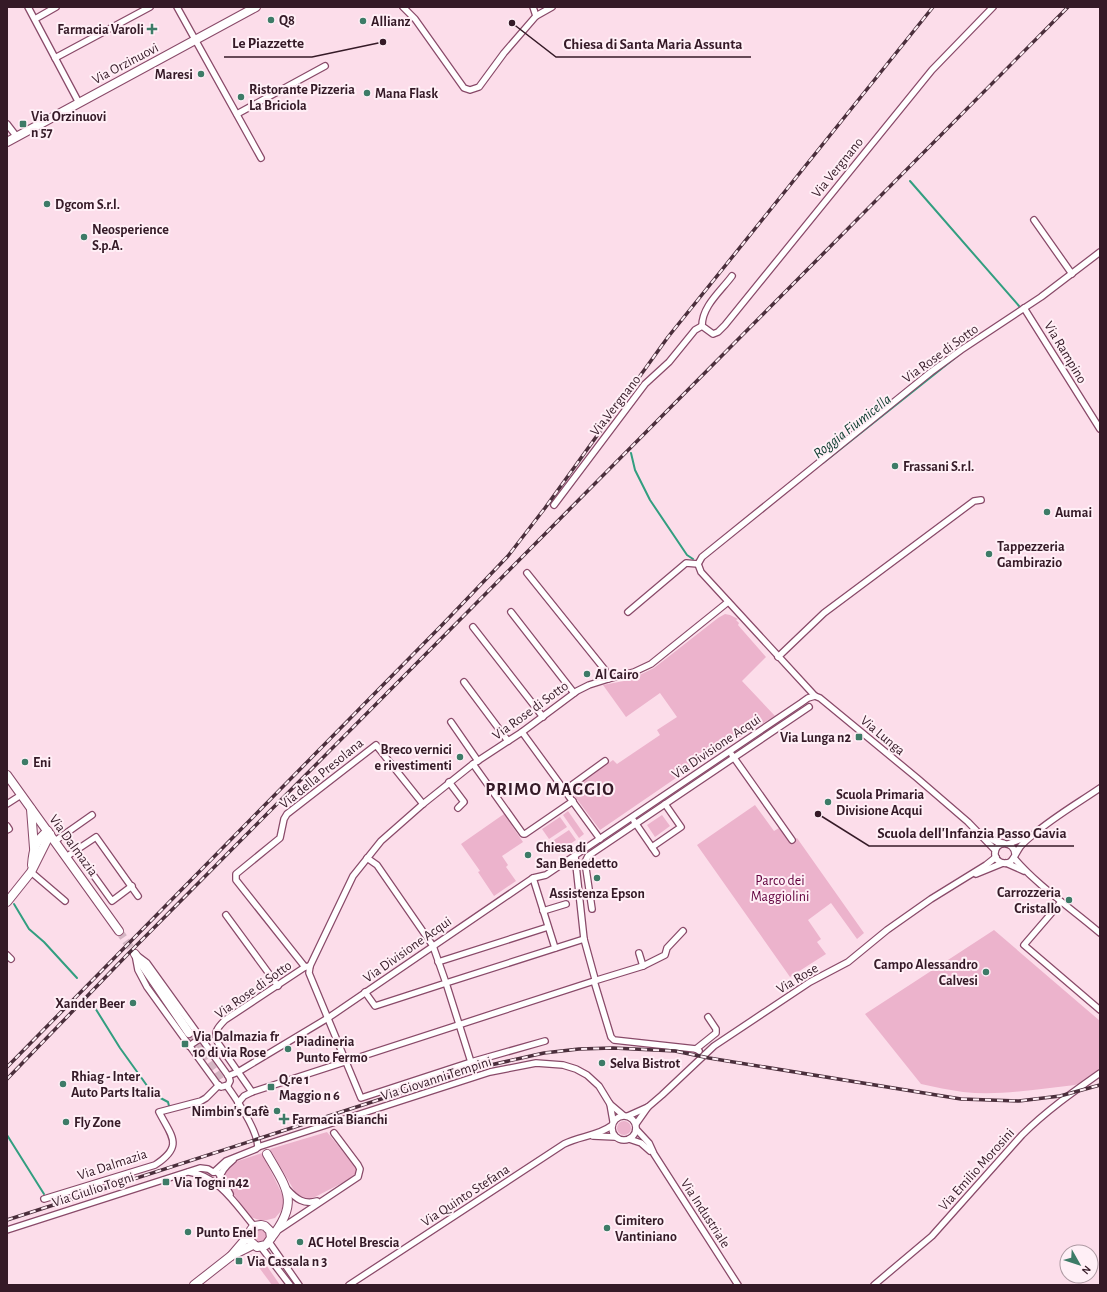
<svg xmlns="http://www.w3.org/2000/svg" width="1107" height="1292" font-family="'Alegreya Sans',sans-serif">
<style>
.green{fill:#ecb3cc}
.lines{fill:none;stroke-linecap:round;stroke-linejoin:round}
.stream{stroke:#329e80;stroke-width:2}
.secondary-tunnel{stroke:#d4b6c3;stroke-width:8;stroke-dasharray:8 4;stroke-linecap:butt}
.street-casing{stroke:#894a69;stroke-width:8}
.secondary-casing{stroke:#894a69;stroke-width:10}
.street{stroke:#fff;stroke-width:5.5}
.secondary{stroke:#fff;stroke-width:8}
.rail-casing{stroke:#4b2f3c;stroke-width:3.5}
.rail{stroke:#ffeff6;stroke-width:2;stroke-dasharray:6;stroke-linecap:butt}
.poi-dot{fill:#3d7b67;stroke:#ffeff6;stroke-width:1.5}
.labels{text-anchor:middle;stroke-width:4;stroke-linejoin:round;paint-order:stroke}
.poi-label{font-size:14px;font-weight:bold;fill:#351a27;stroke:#ffeff6;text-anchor:start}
.street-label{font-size:14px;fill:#351a27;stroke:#ffeff6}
.park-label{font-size:14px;fill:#61003d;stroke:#ffeff6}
.water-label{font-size:15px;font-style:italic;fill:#0e3c2f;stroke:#ffeff6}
.district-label{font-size:18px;font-weight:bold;letter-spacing:1px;fill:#351a27;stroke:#ffeff6}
.leader{fill:none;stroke:#351a27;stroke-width:1.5}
.callout-dot{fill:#351a27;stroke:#ffeff6;stroke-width:1.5}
.callout-label{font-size:15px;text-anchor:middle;font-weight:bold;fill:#351a27;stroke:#ffeff6;stroke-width:4;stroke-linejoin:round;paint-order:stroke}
</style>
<rect width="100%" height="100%" fill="#fcddea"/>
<g class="green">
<path d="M725 614 730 615 738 619 736 620 739 623 738 625 766 657 742 681 775 716 714 752 600 830 570 790 613 760 617 764 660 735 657 730 677 717 660 693 626 717 603 685 629 680 654 668 718 618Z"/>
<path d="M755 805 774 831 779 828 790 843 797 838 864 933 857 939 831 903 808 920 821 939 817 942 826 954 790 977 697 845Z"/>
<path d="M568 811 584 834 579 838 563 815Z"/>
<path d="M504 814 523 842 502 856 508 865 506 867 516 881 494 896 478 872 480 871 461 844Z"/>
<path d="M662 815 670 826 655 837 647 825Z"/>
<path d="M560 817 567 827 549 839 542 829Z"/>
<path d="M569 830 576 840 558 852 551 842Z"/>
<path d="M994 930 1100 1021V1068L1080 1083 1075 1085C1038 1089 1000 1096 963 1092 949 1090 935 1087 921 1084L865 1014Z"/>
<circle cx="624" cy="1128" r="7"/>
<path d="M327 1132 357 1169 356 1173 348 1180 311 1199 304 1198 295 1192 270 1149Z"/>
<path d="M262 1153 285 1200 281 1211 275 1218 263 1221 250 1217 226 1184 224 1176 227 1167 235 1162Z"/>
<circle cx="260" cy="1236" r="6"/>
<path d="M249 1254 259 1256 262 1259 280 1285H272Z"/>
</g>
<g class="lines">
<g class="stream">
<path d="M910 181 1019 306"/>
<path d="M631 453 635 470 650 500 687 555 693 559"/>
<path d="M823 463 960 354"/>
<path d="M7 890V891"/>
<path d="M14 904 29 929 44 942 77 978"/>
<path d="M92 1003 120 1048 153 1094 168 1102 169 1106"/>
<path d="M7 1135 44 1194"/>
</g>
<g class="secondary-tunnel">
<path d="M119 931 135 954"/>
<path d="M189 1033 229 1092"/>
</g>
<defs>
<g id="street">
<path d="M28 7 79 103"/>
<path d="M177 7 261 158"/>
<path d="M403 7 415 19 464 88 470 90 479 87 504 53 536 16 533 7"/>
<path d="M536 16 552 7"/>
<path d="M35 19 56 7"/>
<path d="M55 58 150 7"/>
<path d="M237 114 325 66"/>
<path d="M7 124 17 137"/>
<path d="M1034 220 1072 274"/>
<path d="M732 276C721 291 702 306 702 326L713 334 718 332 725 325 932 70 993 7"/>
<path d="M1024 308 1100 429"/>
<path d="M554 505 645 384 669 362 695 330 702 326"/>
<path d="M698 564 702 557 931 372 961 350 1041 297 1100 252"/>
<path d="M698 564 701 572 815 696 820 698 917 778 968 822 995 850"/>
<path d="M527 573 605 670 608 679"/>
<path d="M511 612 574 693"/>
<path d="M628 612 686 563 698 564"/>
<path d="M473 627 543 717"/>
<path d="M778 657 824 613 974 501 981 500"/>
<path d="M464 682 508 741"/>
<path d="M451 722 478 761"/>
<path d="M522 732 600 839"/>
<path d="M732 755 792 840"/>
<path d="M473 764 523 834H525L573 801"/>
<path d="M449 782 464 802 458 808"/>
<path d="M565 790 605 761"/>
<path d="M7 804 21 795"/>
<path d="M634 821 656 853"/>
<path d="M7 826 9 829 7 830"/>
<path d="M984 835 997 842 1003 843"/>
<path d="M55 841 92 815"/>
<path d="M1008 844 1029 836"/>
<path d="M652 847 681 827 665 804"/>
<path d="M76 851 112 901 132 886"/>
<path d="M1015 854C1014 841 996 840 995 853 994 860 1003 866 1010 862 1014 859 1017 851 1020 847 1024 842 1029 838 1034 834 1054 817 1078 803 1100 788"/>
<path d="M66 857 96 837 138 896"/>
<path d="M1014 858C1039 887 1071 908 1100 933"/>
<path d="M1006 863 1024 871"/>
<path d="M31 872 65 901"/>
<path d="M976 874 1003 863"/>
<path d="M533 878 555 948"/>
<path d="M1061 902 1024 945 1100 1010"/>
<path d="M592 909 585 862 588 856 809 707"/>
<path d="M543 911 566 904"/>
<path d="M226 915 278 986"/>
<path d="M683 931 667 948 665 955 643 966 594 981 611 1037 614 1040 696 1049 699 1051"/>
<path d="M639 953 643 966"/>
<path d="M135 954 147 963 229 1077 230 1081 228 1085 221 1087 218 1085 147 987 138 970Z"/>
<path d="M7 955 11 959"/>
<path d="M438 962 548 927"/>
<path d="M310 966 305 967 236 880V874L280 838 284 819 287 814 376 745 423 804"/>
<path d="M365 992 375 1006 446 983 433 946 377 865 367 858"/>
<path d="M545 1041 471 1062 361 1098 309 973 310 966 353 876 381 841 423 804 473 764 522 732 577 691 589 685 608 679 634 672 651 664 728 602"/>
<path d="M189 1046 201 1038"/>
<path d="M696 1049 716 1033V1029L708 1017"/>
<path d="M471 1062 446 983 584 939"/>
<path d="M228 1076 238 1072 328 1018 533 878 546 875 801 703 808 698 815 696"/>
<path d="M227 1086C237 1100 257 1130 258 1147"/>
<path d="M252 1092 218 1043C213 1033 217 1028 225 1020L305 967"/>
<path d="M238 1103 244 1096 252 1092 594 981 595 979 584 939 575 856"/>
<path d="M610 1104 613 1121"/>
<circle cx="624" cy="1128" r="12"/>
<path d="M628 1116 648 1107 662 1095 714 1046 810 982 848 962 887 930 931 899 986 865 996 857"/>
<path d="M636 1124 648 1107"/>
<path d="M636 1129 649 1143 654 1154 738 1285"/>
<path d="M593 1136 615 1137"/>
<path d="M629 1139 641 1143 650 1151"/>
<path d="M189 1172C219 1176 236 1205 254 1226"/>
<path d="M213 1172H217L219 1174 230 1194"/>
<path d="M214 1172 226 1161 256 1149 258 1147 490 1072 536 1063 563 1065 576 1069 587 1075 599 1086 610 1104 623 1115"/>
<path d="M220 1179C220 1172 227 1165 233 1160"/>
<path d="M287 1189C296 1199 304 1205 317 1201"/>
<path d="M44 1199 155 1165C184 1146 172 1137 159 1112L201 1101 206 1098 219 1085"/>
<path d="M280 1229 358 1177 360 1169 358 1165 334 1133"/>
<path d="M7 1230 200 1168 208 1169 213 1172"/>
<path d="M269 1242 299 1285"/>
<path d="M261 1247 290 1285"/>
<path d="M349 1285 564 1144C579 1136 598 1136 611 1126"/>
<path d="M874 1285 932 1236 1022 1135C1046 1111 1073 1092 1100 1073"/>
</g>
<g id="secondary">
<path d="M7 142 256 7"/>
<path d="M7 775 119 931"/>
<path d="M31 809 34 848"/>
<path d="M32 865C33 851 35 840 48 831"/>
<path d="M7 902 31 872 50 834"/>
<path d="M135 954 189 1033"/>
<path d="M267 1154C287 1189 300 1202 271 1238"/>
<path d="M231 1256 249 1235 251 1230 254 1226 261 1225 265 1226 270 1231 271 1238 266 1245 257 1247 251 1242 249 1235"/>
<path d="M194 1285 231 1256 253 1245"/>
</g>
</defs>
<use href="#street" class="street-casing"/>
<use href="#secondary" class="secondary-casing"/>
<use href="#street" class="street"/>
<use href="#secondary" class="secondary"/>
<defs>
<g id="rail">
<path d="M7 1067 442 625 508 556 545 508 668 337 933 7"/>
<path d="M7 1079 126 956 1068 7"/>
<path d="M7 1220 477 1068 544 1053 579 1049 613 1048 675 1051 709 1058 961 1099 1019 1101 1060 1096 1100 1085"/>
</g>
</defs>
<use href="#rail" class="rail-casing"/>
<use href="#rail" class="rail"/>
</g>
<g class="poi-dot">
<circle cx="271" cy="20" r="4"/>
<circle cx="363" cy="21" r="4"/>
<path d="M150 23h4v4h4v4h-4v4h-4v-4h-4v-4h4z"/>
<circle cx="201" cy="74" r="4"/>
<circle cx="367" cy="93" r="4"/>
<circle cx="241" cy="97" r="4"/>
<rect x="19" y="120" width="8" height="8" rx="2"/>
<circle cx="47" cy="204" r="4"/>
<circle cx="84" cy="237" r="4"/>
<circle cx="895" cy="466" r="4"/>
<circle cx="1047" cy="512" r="4"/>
<circle cx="989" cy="554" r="4"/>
<circle cx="587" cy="674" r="4"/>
<rect x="855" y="733" width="8" height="8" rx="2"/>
<circle cx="460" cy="757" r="4"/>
<circle cx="25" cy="762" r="4"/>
<circle cx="828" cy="802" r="4"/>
<circle cx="528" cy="855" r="4"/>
<circle cx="597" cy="878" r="4"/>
<circle cx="1069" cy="900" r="4"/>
<circle cx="986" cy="972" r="4"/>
<circle cx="133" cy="1003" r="4"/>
<rect x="181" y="1040" width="8" height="8" rx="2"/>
<circle cx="288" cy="1049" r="4"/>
<circle cx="602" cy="1063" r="4"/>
<circle cx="63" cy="1084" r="4"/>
<rect x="267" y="1083" width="8" height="8" rx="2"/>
<circle cx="277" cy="1111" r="4"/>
<path d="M282 1113h4v4h4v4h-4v4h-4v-4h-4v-4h4z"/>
<circle cx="66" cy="1122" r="4"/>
<rect x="162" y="1178" width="8" height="8" rx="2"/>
<circle cx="607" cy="1228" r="4"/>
<circle cx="188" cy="1232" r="4"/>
<circle cx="300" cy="1242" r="4"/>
<rect x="235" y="1257" width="8" height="8" rx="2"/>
</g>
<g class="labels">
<g class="poi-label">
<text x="279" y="25">Q8</text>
<text x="371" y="26">Allianz</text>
<text x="144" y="34" text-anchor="end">Farmacia Varoli</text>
<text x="193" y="79" text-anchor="end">Maresi</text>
<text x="249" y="94">Ristorante Pizzeria<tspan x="249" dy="16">La Briciola</tspan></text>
<text x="375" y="98">Mana Flask</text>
<text x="31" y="121">Via Orzinuovi<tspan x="31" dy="16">n 57</tspan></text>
<text x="55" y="209">Dgcom S.r.l.</text>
<text x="92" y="234">Neosperience<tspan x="92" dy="16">S.p.A.</tspan></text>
<text x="903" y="471">Frassani S.r.l.</text>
<text x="1055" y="517">Aumai</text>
<text x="997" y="551">Tappezzeria<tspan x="997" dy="16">Gambirazio</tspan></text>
<text x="595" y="679">Al Cairo</text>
<text x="851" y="742" text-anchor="end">Via Lunga n2</text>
<text x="452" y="754" text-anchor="end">Breco vernici<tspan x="452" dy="16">e rivestimenti</tspan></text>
<text x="33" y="767">Eni</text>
<text x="836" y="799">Scuola Primaria<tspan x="836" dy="16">Divisione Acqui</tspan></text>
<text x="536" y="852">Chiesa di<tspan x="536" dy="16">San Benedetto</tspan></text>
<text x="1061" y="897" text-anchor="end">Carrozzeria<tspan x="1061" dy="16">Cristallo</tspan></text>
<text x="597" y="898" text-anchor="middle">Assistenza Epson</text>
<text x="978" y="969" text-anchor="end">Campo Alessandro<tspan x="978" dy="16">Calvesi</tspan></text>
<text x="125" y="1008" text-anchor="end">Xander Beer</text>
<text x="193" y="1041">Via Dalmazia fr<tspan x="193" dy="16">10 di via Rose</tspan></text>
<text x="296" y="1046">Piadineria<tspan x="296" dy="16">Punto Fermo</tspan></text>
<text x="610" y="1068">Selva Bistrot</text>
<text x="71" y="1081">Rhiag - Inter<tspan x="71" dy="16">Auto Parts Italia</tspan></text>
<text x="279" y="1084">Q.re 1<tspan x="279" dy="16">Maggio n 6</tspan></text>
<text x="269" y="1116" text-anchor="end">Nimbin's Cafè</text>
<text x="292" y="1124">Farmacia Bianchi</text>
<text x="74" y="1127">Fly Zone</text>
<text x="174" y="1187">Via Togni n42</text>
<text x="615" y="1225">Cimitero<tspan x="615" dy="16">Vantiniano</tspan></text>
<text x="196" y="1237">Punto Enel</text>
<text x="308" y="1247">AC Hotel Brescia</text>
<text x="247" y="1266">Via Cassala n 3</text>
</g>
<g class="street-label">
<text transform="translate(125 63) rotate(-28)" y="5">Via Orzinuovi</text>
<text transform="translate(837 167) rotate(-51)" y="5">Via Vergnano</text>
<text transform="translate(1066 352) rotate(59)" y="5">Via Rampino</text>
<text transform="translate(940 353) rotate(-36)" y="5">Via Rose di Sotto</text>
<text transform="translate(615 405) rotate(-52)" y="5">Via Vergnano</text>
<text transform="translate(530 710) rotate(-36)" y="5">Via Rose di Sotto</text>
<text transform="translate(883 735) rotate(40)" y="5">Via Lunga</text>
<text transform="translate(716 746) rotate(-34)" y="5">Via Divisione Acqui</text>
<text transform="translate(321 773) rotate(-39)" y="5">Via della Presolana</text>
<text transform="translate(74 845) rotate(54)" y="5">Via Dalmazia</text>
<text transform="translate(407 949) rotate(-35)" y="5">Via Divisione Acqui</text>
<text transform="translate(797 978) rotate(-31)" y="5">Via Rose</text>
<text transform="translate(253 989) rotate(-35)" y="5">Via Rose di Sotto</text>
<text transform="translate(436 1078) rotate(-18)" y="5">Via Giovanni Tempini</text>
<text transform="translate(112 1164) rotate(-18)" y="5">Via Dalmazia</text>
<text transform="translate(976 1169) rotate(-48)" y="5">Via Emilio Morosini</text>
<text transform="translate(93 1189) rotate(-18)" y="5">Via Giulio Togni</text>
<text transform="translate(465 1195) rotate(-33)" y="5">Via Quinto Stefana</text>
<text transform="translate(706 1213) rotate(57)" y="5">Via Industriale</text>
</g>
<g class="park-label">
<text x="780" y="885">Parco dei<tspan x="780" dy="16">Maggiolini</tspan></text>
</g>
<g class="water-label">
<text transform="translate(852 426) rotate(-38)" y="5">Roggia Fiumicella</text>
</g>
<g class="district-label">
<text x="550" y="795">PRIMO MAGGIO</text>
</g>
</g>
<path class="leader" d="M383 42L312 57H224M512 23L556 57H751M818 814L869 846H1074"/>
<g class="callout-dot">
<circle cx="383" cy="42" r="4"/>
<circle cx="512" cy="23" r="4"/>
<circle cx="818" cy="814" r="4"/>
</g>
<g class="callout-label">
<text x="268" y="48">Le Piazzette</text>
<text x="653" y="49">Chiesa di Santa Maria Assunta</text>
<text x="972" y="838">Scuola dell'Infanzia Passo Gavia</text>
</g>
<rect width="1107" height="1292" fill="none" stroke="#351a27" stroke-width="16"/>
<g transform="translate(1079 1264) rotate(129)"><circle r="19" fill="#ffeff6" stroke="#ae9aa3"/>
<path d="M0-3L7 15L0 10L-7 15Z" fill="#3d7b67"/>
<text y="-6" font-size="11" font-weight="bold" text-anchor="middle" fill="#351a27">N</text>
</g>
</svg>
